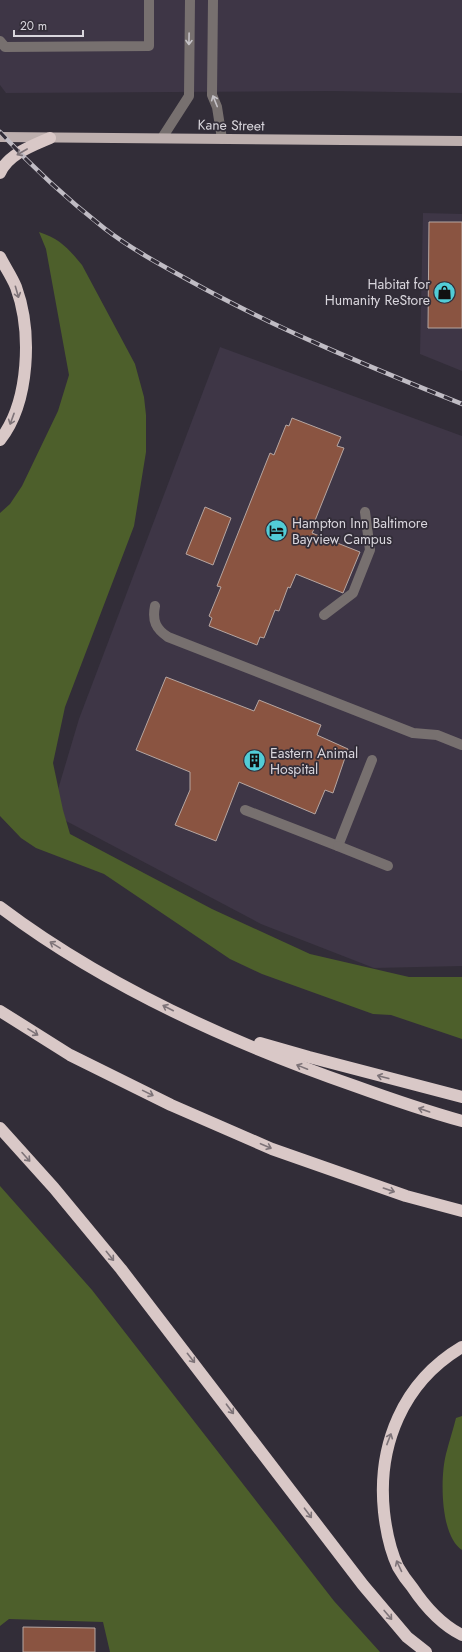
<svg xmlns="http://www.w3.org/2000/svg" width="462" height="1652" font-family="Jost,sans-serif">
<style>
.built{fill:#3e3646}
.forest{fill:#4d5f2b}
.building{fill:#8a5441;stroke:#b6a6a1}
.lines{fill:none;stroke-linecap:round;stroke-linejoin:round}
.minor{stroke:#77706f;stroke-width:10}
.major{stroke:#bdafae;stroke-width:10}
.highway{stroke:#d9c8c7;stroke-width:12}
.rail-casing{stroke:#c0bcc4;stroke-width:4.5}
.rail{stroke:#322d38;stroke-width:3;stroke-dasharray:9;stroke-linecap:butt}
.oneway{stroke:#c5c2c7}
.oneway2{stroke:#7d7378}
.labels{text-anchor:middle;stroke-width:3.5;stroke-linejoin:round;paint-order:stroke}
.street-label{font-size:14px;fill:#d9d6dd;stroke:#322d38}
.poi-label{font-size:14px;fill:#d9d6dd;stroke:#322d38;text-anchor:start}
</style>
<rect width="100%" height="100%" fill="#322d38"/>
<g class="built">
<path d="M0 0H462V93L332 91 6 93 0 85Z"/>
<path d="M423 213 462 214V371L420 354Z"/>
<path d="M220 347 462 436V966L374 968 261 924 51 813 79 719Z"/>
</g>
<g class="forest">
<path d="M39 232C60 239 68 248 82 265L135 364 144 397 146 415V452L134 526 65 707 53 763 63 810 70 834 212 909 310 954 409 977H462V1039L391 1015 373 1014 262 974 230 959 104 874 36 848 21 838 0 816V513L10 504 22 486 58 411 69 375 46 249Z"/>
<path d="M0 1186 92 1290 334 1601 380 1652H110L103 1622 9 1619 0 1626Z"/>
<path d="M462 1416V1550C440 1536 440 1477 446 1454 449 1442 453 1430 456 1418Z"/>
</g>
<g class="building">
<path d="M429 222H462V328H428Z"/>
<path d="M292 418 341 437 337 446 344 448 312 528 314 529 312 533 360 552 343 593 296 574 290 588 288 587 279 611 275 610 264 638 260 637 257 645 209 626 212 618 209 616 221 587 217 586 270 453 274 455 286 425 289 426Z"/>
<path d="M205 507 231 518 213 565 186 554Z"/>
<path d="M166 677 254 711 259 700 321 725 317 735 348 749 333 793 325 790 315 814 239 782 216 841 175 825 190 790V772L136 750Z"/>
<path d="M23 1627 95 1628V1652H23Z"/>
</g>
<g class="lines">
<g class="minor">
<path d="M213 0 212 95 217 107 222 139"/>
<path d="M0 41 5 47 149 46V0"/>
<path d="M162 138 189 96 190 0"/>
<path d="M155 606C152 621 156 629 168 637L413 733 437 735 462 745"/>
<path d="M324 615 353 593 370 550 365 512"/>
<path d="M245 810 338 846 372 760"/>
<path d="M338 846 388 866"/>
</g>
<path class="major" d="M0 137 462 141"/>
<g class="highway">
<path d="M0 173C8 154 32 146 50 138"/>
<path d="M0 257C5 267 12 277 16 287 32 331 30 402 0 440"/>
<path d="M0 907C106 987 231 1043 355 1086 391 1099 426 1111 462 1121"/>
<path d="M0 1011 70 1055 171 1105 272 1149 406 1196 462 1211"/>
<path d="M260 1043 309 1057 462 1097"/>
<path d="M0 1128 54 1188 121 1269 363 1585 407 1637 426 1652"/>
<path d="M462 1347C403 1382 377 1445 384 1512 386 1530 390 1550 398 1567 402 1574 407 1581 412 1587 424 1605 442 1625 462 1635"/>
</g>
<defs>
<path id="rail" d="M0 132C32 167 67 199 104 228 131 249 163 266 192 282 279 330 370 367 462 404"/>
</defs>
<use href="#rail" class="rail-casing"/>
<use href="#rail" class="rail"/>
</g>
<defs><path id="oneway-shaft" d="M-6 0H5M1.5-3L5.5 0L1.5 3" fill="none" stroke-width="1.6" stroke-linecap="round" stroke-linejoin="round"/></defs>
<g class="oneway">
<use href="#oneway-shaft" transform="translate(189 39) rotate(91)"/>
<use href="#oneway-shaft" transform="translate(215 101) rotate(-112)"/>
</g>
<g class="oneway2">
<use href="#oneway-shaft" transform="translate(22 152) rotate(150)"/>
<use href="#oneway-shaft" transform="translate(17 292) rotate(74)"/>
<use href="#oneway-shaft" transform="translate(12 419) rotate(110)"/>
<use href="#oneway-shaft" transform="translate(55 945) rotate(-149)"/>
<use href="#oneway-shaft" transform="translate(168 1008) rotate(-153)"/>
<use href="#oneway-shaft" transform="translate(33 1032) rotate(32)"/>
<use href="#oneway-shaft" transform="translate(302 1067) rotate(-158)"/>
<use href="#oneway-shaft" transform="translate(383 1077) rotate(-165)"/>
<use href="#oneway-shaft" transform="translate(148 1093) rotate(26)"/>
<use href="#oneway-shaft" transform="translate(424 1110) rotate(-161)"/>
<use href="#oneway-shaft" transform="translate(266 1146) rotate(23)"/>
<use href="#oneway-shaft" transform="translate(26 1157) rotate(48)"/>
<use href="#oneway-shaft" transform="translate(389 1190) rotate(19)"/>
<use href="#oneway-shaft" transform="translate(110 1256) rotate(51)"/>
<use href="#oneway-shaft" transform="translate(191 1358) rotate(52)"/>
<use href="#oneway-shaft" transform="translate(230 1409) rotate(53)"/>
<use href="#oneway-shaft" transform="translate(389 1439) rotate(-69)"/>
<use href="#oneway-shaft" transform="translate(308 1513) rotate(53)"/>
<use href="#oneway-shaft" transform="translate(399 1566) rotate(-115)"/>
<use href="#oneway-shaft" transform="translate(388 1615) rotate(50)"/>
</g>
<defs>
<symbol id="shop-disc" viewBox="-11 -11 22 22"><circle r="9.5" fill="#52ccd6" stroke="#322d38"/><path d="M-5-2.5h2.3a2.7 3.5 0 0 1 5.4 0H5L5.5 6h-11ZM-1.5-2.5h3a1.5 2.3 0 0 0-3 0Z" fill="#111"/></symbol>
<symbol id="hotel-disc" viewBox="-11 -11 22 22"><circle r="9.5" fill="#52ccd6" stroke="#322d38"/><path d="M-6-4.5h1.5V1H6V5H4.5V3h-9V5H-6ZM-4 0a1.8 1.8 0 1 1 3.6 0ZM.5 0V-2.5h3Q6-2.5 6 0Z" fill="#111"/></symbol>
<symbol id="building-disc" viewBox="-11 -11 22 22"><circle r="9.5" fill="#52ccd6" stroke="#322d38"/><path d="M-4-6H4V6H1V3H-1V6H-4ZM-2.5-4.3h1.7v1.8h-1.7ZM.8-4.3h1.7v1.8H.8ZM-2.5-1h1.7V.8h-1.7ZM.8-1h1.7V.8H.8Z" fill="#111"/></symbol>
</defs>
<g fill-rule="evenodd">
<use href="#shop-disc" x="432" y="280" width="25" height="25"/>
<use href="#hotel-disc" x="264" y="518" width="25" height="25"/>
<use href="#building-disc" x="242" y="748" width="25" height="25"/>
</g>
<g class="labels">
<g class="street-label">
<text transform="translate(231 125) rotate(1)" y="5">Kane Street</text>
</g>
<g class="poi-label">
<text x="430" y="289" text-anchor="end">Habitat for<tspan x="430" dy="16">Humanity ReStore</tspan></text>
<text x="292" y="528">Hampton Inn Baltimore<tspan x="292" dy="16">Bayview Campus</tspan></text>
<text x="270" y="758">Eastern Animal<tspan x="270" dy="16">Hospital</tspan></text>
</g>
</g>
<path d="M14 30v6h69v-6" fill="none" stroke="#d9d6dd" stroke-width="2"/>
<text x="20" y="30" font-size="12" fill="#d9d6dd" stroke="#322d38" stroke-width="3" paint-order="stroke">20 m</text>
</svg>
